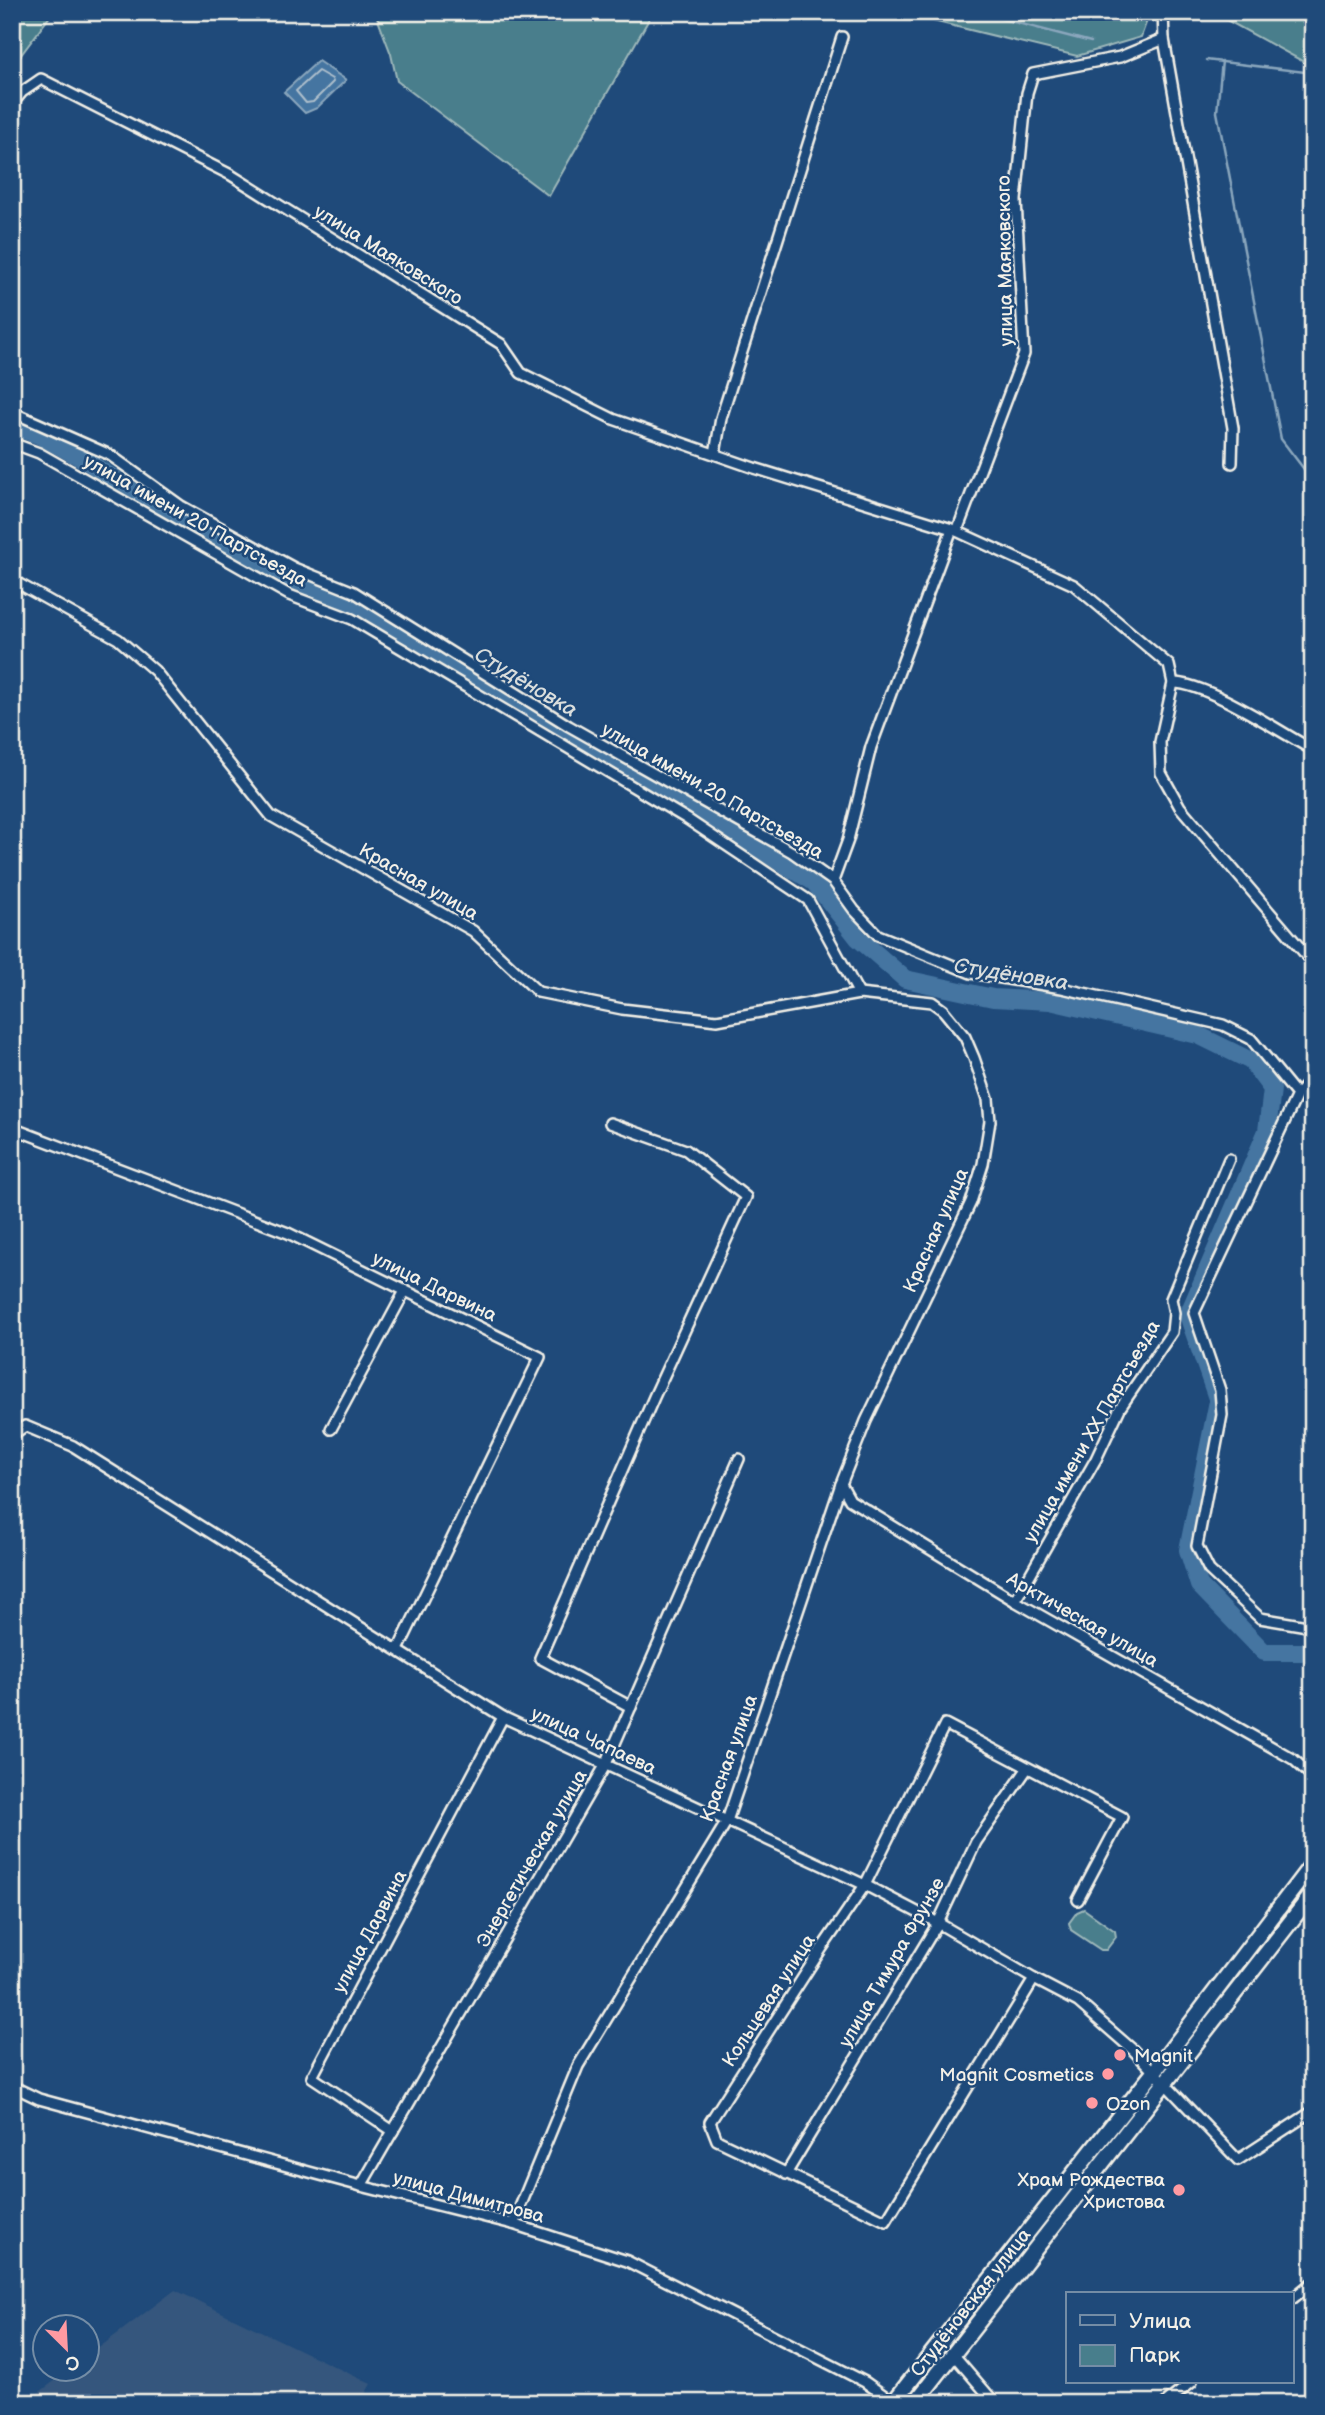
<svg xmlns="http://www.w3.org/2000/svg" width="1325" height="2415" font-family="'Balsamiq Sans',sans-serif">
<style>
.built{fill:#34567d}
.green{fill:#487e8c;stroke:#9eb8ba;stroke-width:2}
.water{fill:#4575a1;stroke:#8ba7bd;stroke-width:2}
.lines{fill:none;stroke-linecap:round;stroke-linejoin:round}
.shore{stroke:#aebfcc;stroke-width:2}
.stream{stroke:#8ba7bd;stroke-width:2.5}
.river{stroke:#4575a1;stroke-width:18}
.minor-casing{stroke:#f4f1e8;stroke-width:14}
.primary-casing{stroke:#f4f1e8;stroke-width:19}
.minor{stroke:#1f4a7a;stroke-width:9}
.primary{stroke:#1f4a7a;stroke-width:14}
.poi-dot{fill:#ff9aa2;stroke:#1f4a7a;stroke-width:2.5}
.labels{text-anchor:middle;stroke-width:5;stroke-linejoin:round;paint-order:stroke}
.street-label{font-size:19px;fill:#f4f1e8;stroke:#1f4a7a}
.poi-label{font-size:19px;fill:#f4f1e8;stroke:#1f4a7a;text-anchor:start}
.water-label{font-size:21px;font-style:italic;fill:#dadedd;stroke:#1f4a7a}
</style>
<rect width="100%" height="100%" fill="#1f4a7a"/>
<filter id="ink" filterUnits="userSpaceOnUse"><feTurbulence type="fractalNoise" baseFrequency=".0143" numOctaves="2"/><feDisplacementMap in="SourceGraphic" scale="14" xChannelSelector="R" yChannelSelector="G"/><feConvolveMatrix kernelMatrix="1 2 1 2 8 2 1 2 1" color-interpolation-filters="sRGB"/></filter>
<g filter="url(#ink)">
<path class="built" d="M175 2290 371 2384 360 2403H25L69 2370H88V2356Z"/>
<g class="green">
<path d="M12 12H53L12 67Z"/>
<path d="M375 12H653L549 196 397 81 391 54Z"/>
<path d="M896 12H1150L1141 37 1077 56Z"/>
<path d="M1212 12H1313V67Z"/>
<path d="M1084 1909 1115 1931 1116 1937 1106 1950H1101L1071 1930 1069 1923 1077 1912Z"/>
</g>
<path class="water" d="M318 61 346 80 317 108 305 113 284 92Z"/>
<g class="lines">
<path class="shore" d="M318 71 332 79 333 82 313 102 306 103 296 91Z"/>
<g class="stream">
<path d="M975 12 1091 42"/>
<path d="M1206 60 1313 73"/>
<path d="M1222 61 1217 112 1281 439 1313 481"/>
</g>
<path class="river" d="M12 426 39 435 84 459 138 495 294 587 347 601 814 882 858 938 905 979 993 998 1050 1001 1198 1035 1251 1061 1272 1089 1267 1131 1188 1315 1218 1401 1188 1550 1199 1585 1264 1652H1313"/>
<defs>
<g id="minor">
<path d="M1163 12 1164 39 1233 428 1232 463"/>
<path d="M12 104 22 92 41 79 231 175 501 344 521 373 613 419 754 468 952 529 1074 585 1169 665 1173 683 1160 742 1161 773 1180 807 1313 963"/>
<path d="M12 412 110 455 181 506 294 568 354 592 569 726 792 852 833 881 854 910 878 935 971 973 1062 988 1223 1025 1251 1039 1297 1095 1194 1313 1220 1390 1222 1415 1197 1546 1209 1570 1260 1618 1313 1627"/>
<path d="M12 443 39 453 289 595 352 619 687 819 808 900 859 994"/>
<path d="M715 454 721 418 842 37"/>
<path d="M957 531 1024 354 1016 200 1027 93 1033 74 1120 57 1164 39"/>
<path d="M12 580 118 639 155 671 271 816 473 931 538 992 622 1009 717 1020 859 994 932 1002 943 1010 965 1037 974 1058 988 1099 990 1121 983 1164 971 1202 866 1421 841 1484 727 1821 578 2066 513 2224"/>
<path d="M1173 683C1208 683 1280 732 1313 750"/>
<path d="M833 881 848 840 871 747 952 529"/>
<path d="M1297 1095 1313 1077"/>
<path d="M610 1123 686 1150 746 1197 654 1397 540 1658 631 1707"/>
<path d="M12 1128 288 1233 540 1357 398 1650"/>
<path d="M331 1429 405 1291"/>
<path d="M12 1435 25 1426 73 1446 503 1717 865 1885 938 1923 1034 1979 1078 2002 1133 2050 1238 2160 1313 2111"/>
<path d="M841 1484 850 1500 1015 1601 1293 1759 1313 1777"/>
<path d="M1015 1601 1096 1459 1120 1408 1172 1332 1174 1313 1171 1299 1229 1159"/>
<path d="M1034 1979 886 2221 717 2140 710 2122 822 1948 865 1885 945 1724 1122 1817 1078 1900"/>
<path d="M12 2086 39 2099 361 2186 513 2224 627 2261 865 2382 893 2402"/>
<path d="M393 2131 312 2077 503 1717"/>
<path d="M786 2174 938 1923 976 1842 1027 1769"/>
<path d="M361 2186 606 1764 739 1459"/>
<path d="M1292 2299 1313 2282"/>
<path d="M953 2354 995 2403"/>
<path d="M1166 2403 1192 2382"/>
</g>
<g id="primary">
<path d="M893 2403 1154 2072 1313 1863"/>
<path d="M915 2403 1313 1893"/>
</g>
</defs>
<use href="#minor" class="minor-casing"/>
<use href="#primary" class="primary-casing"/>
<use href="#minor" class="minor"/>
<use href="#primary" class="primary"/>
</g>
</g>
<g class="poi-dot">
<circle cx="1120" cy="2055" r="7"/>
<circle cx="1108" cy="2074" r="7"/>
<circle cx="1092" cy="2103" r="7"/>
<circle cx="1179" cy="2190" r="7"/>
</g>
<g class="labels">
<g class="street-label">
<text transform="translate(389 254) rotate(32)" y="7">улица Маяковского</text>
<text transform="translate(1004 261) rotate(-91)" y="7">улица Маяковского</text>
<text transform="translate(196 520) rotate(29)" y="7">улица имени 20 Партсъезда</text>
<text transform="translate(713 790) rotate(30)" y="7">улица имени 20 Партсъезда</text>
<text transform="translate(419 881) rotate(30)" y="7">Красная улица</text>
<text transform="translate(935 1230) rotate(-66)" y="7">Красная улица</text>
<text transform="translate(435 1286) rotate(26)" y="7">улица Дарвина</text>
<text transform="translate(1091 1431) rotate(-60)" y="7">улица имени ХХ Партсъезда</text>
<text transform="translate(1083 1619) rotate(30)" y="7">Арктическая улица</text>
<text transform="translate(594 1740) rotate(25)" y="7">улица Чапаева</text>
<text transform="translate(728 1758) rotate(-70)" y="7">Красная улица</text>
<text transform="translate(531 1858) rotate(-60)" y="7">Энергетическая улица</text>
<text transform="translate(369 1931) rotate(-62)" y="7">улица Дарвина</text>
<text transform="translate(891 1962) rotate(-60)" y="7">улица Тимура Фрунзе</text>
<text transform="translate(768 2000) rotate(-57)" y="7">Кольцевая улица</text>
<text transform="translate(469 2196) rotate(15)" y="7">улица Димитрова</text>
<text transform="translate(970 2302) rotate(-52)" y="7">Студёновская улица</text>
</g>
<g class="poi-label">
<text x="1134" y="2062">Magnit</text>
<text x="1094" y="2081" text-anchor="end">Magnit Cosmetics</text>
<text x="1106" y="2110">Ozon</text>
<text x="1165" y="2186" text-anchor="end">Храм Рождества<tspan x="1165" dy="22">Христова</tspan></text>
</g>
<g class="water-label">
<text transform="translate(526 682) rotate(31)" y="7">Студёновка</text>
<text transform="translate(1011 974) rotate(9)" y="7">Студёновка</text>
</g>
</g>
<rect width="1325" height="2415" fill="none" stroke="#1f4a7a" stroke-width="42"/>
<rect x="21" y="21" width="1283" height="2373" fill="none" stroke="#f4f1e8" stroke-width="2.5" filter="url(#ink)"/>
<rect x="1066" y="2292" width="228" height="91" fill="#1f4a7a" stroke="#748da6" stroke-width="2"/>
<rect x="1080" y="2315" width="35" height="10" fill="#1f4a7a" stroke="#748da6" stroke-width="2"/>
<text x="1129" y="2328" font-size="21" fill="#f4f1e8">Улица</text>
<rect x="1080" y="2345" width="35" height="21" fill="#487e8c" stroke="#748da6" stroke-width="2"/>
<text x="1129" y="2362" font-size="21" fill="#f4f1e8">Парк</text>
<g transform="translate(66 2348) rotate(156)"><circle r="33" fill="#1f4a7a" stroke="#748da6" stroke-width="2"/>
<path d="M0-5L12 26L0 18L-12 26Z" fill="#ff9aa2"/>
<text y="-10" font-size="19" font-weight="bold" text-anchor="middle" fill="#f4f1e8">С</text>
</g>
</svg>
